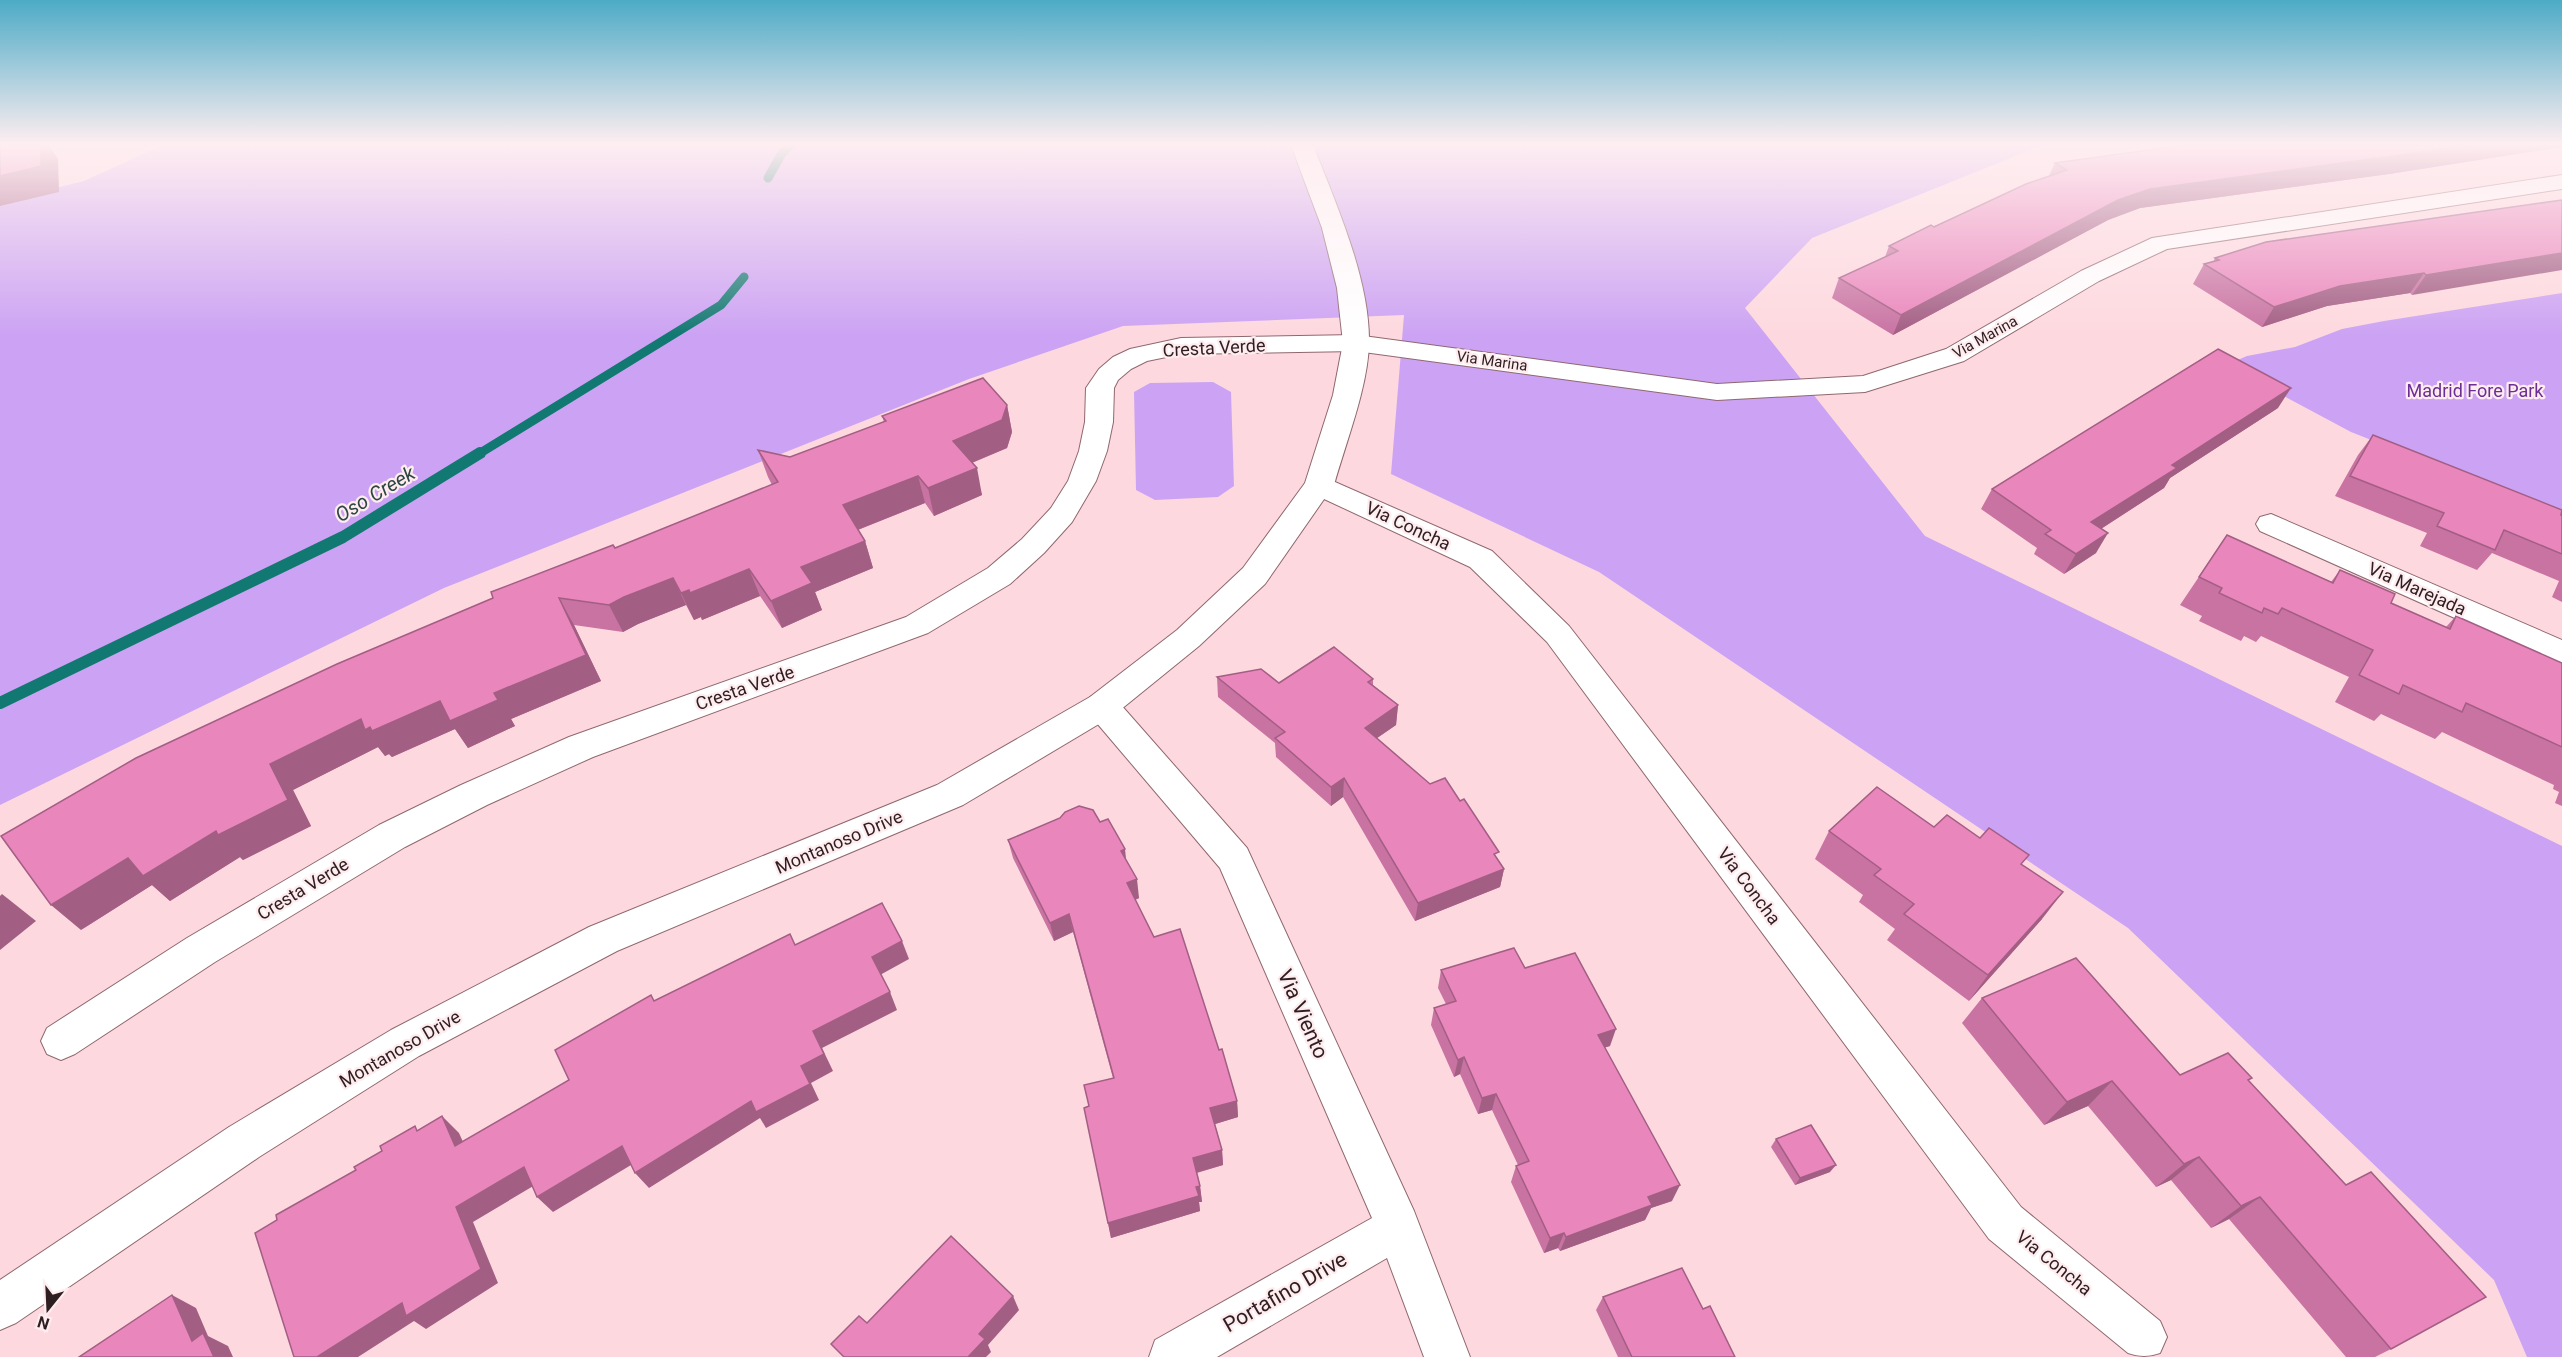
<svg xmlns="http://www.w3.org/2000/svg" width="2562" height="1357" font-family="Roboto,sans-serif">
<style>
.green{fill:#cca3f4}
.lines{fill:none;stroke-linecap:round;stroke-linejoin:round}
.stream-far1{stroke:#127872;stroke-width:9}
.stream{stroke:#127872;stroke-width:12}
.street-casing{stroke:#8f686f;stroke-width:2}
.secondary-casing{stroke:#8f686f;stroke-width:2}
.street{fill:#fff;fill-rule:evenodd}
.secondary{fill:#fff;fill-rule:evenodd}
.wall{fill:#c873a2}
.shaded-wall{fill:#a35e84}
.building{fill:#e986bc;stroke:#a35e84;stroke-width:1.5}
.labels{text-anchor:middle;stroke-width:4.5;stroke-linejoin:round;paint-order:stroke}
.far-street-label{font-size:15px;fill:#2e1e21;stroke:#feecef}
.street-label{font-size:18px;fill:#2e1e21;stroke:#feecef}
.park-label{font-size:18px;fill:#6b2e98;stroke:#feecef}
.water-label{font-size:20px;font-style:italic;fill:#2b4643;stroke:#feecef}
.near-street-label{font-size:21px;fill:#2e1e21;stroke:#feecef}
</style>
<rect width="100%" height="100%" fill="#fdd9df"/>
<g class="green">
<path d="M163 145H2043L1812 238 1745 308 1925 536 2562 846V1357H2527L2494 1280 2128 928 1599 572 1391 474 1404 315 1123 326 969 379 444 588 0 805V202L84 181Z"/>
<path d="M2562 293V515L2351 432 2226 365 2247 356 2295 347 2342 329 2384 321Z"/>
<path d="M1213 382 1231 392 1234 486 1218 497 1155 500 1136 490 1134 392 1150 383Z"/>
</g>
<g class="lines">
<g class="stream-far1">
<path d="M768 178 782 153 791 145"/>
<path d="M477 455 721 305 744 277"/>
</g>
<path class="stream" d="M0 703 343 537 480 453"/>
<defs>
<g id="street">
<path d="M2562 175V189L2167 249 2099 281 1964 361 1865 392 1717 400 1356 351 1181 354 1147 361 1131 369 1118 380 1114 388 1113 422 1107 451 1096 481 1072 522 1044 553 1010 584 928 633 593 757 487 805 405 847 215 962 75 1054 61 1060 47 1054 41 1041 47 1028 187 938 379 825 461 785 569 737 906 617 988 568 1022 539 1051 508 1068 481 1079 451 1085 422 1086 388 1099 369 1113 357 1130 349 1181 338 1356 335 1717 384 1863 376 1946 349 2081 271 2152 238Z"/>
<path d="M1319 475 1492 551 1569 626 2021 1207 2160 1321 2167 1337 2160 1353C2149 1357 2139 1357 2128 1353L1989 1239 1547 642 1470 567 1309 492 1304 485 1309 478Z"/>
<path d="M2271 514 2562 640V666L2260 531 2256 524 2260 517Z"/>
<path d="M1102 693 1114 697 1247 848 1414 1211 1470 1357H1424L1387 1258 1217 1357H1149L1155 1340 1372 1218 1220 868 1090 715 1085 706 1090 697Z"/>
</g>
<path id="secondary" d="M1291 145H1313C1336 204 1370 279 1369 343 1368 387 1346 442 1334 485L1329 492 1265 584 1199 646 1114 715 963 805 617 951 419 1056 259 1157 16 1323 0 1330V1280L229 1127 391 1030 589 927 937 785 1090 697 1177 630 1243 568 1305 483 1333 395 1343 343 1337 288 1322 228Z"/>
</defs>
<use href="#street" class="street-casing"/>
<use href="#secondary" class="secondary-casing"/>
<use href="#street" class="street"/>
<use href="#secondary" class="secondary"/>
</g>
<g class="wall">
<path d="M2562 145V147L2389 174 2140 208 2108 220 1893 335 1832 298 1839 278 1885 257 1889 246 2049 176 2055 163Z"/>
<path d="M2562 200 2412 295 2410 293 2327 306 2262 327 2193 284 2204 264 2213 262 2215 258Z"/>
<path d="M1007 405 1012 432 1007 448 972 463 982 495 934 516 925 503 858 530 865 541 873 568 815 592 822 610 782 628 760 596 702 620 701 617 694 620 686 605 638 624 623 632 574 625 601 681 511 719 515 726 468 748 455 729 392 757 389 754 385 756 378 747 293 790 311 826 243 860 240 857 170 901 152 885 81 930 615 548 772 485 768 477 758 450 790 457 884 422 882 416Z"/>
<path d="M2278 408 2170 478 2164 488 2101 529 2096 553 2064 574 2034 554 2037 548 1981 509 1992 489Z"/>
<path d="M2373 435 2562 515V602L2552 597 2559 581 2492 553 2477 570 2420 546 2427 533 2335 496 2358 455Z"/>
<path d="M2227 535 2331 582 2340 570 2391 603 2446 627 2456 616 2562 663V806L2555 803 2559 792 2553 789 2554 785 2442 732 2435 739 2381 714 2374 721 2335 702 2349 677 2261 636 2256 642 2244 636 2241 641 2199 621 2202 616 2180 605Z"/>
<path d="M1217 677 1279 683 1373 679V685L1398 705 1396 725 1377 738 1497 858 1504 869 1500 887 1415 921 1343 797 1331 806 1276 757 1275 743 1218 697Z"/>
<path d="M1100 822 1126 860 1139 898 1135 900 1154 937 1219 1050 1237 1101 1238 1117 1215 1124 1222 1150 1223 1165 1197 1173 1200 1186 1202 1202H1199L1200 1211 1111 1238 1108 1223 1089 1106 1113 1078 1073 932 1054 941 1013 858 1008 840Z"/>
<path d="M1934 827 1980 838 2022 865 2042 919 1969 1001 1887 940 1895 929 1859 902 1863 895 1815 859 1829 831Z"/>
<path d="M1525 968 1610 1046 1605 1047 1672 1201 1651 1208 1645 1220 1560 1251 1558 1248 1544 1253 1511 1182 1516 1166 1518 1165 1492 1110 1478 1114 1460 1074 1454 1077 1431 1025 1434 1008 1446 1004 1438 988 1441 970Z"/>
<path d="M1982 998 2180 1075 2249 1081 2391 1349 2375 1357H2346L2229 1219 2211 1228 2171 1180 2156 1187 2088 1106 2044 1125 1962 1023Z"/>
<path d="M1776 1139 1830 1172 1795 1185 1771 1147Z"/>
<path d="M1603 1297 1703 1309 1735 1357H1618L1596 1310Z"/>
</g>
<g class="shaded-wall">
<path d="M41 145H49L58 159 59 192 0 206V176Z"/>
<path d="M2465 145H2562V147L2389 174 2140 208 2108 220 1893 335 1901 315 2118 200 2150 189Z"/>
<path d="M2562 253V270L2412 295 2426 275Z"/>
<path d="M2424 273 2410 293 2327 306 2262 327 2274 307 2340 286Z"/>
<path d="M2291 388 2278 408 2170 478 2164 488 2079 543 2091 522 2172 465Z"/>
<path d="M1007 405 1012 432 1007 448 959 468 953 441Z"/>
<path d="M977 468 982 495 934 516 928 488Z"/>
<path d="M918 476 925 503 852 532 843 505Z"/>
<path d="M2108 533 2096 553 2064 574 2076 554Z"/>
<path d="M865 541 873 568 815 592 822 610 782 628 771 601 801 567Z"/>
<path d="M749 569 760 596 702 620 701 617 694 620 681 593Z"/>
<path d="M673 578 686 605 638 624 623 632 609 605 624 597Z"/>
<path d="M559 598 574 625 601 681 511 719 515 726 468 748 455 729 392 757 389 754 385 756 378 747 293 790 311 826 243 860 240 857 170 901 152 885 81 930 51 905 270 764 361 719 440 701 494 693Z"/>
<path d="M1398 705 1396 725 1364 747 1365 728Z"/>
<path d="M1344 778 1343 797 1331 806V787Z"/>
<path d="M1125 849 1127 868 1121 851Z"/>
<path d="M1504 869 1500 887 1415 921 1418 903Z"/>
<path d="M1137 879 1139 898 1130 902 1127 883Z"/>
<path d="M2063 892 2042 919 1969 1001 1988 975Z"/>
<path d="M2 894 36 921 0 950V896Z"/>
<path d="M1069 914 1073 932 1054 941 1050 923Z"/>
<path d="M902 941 909 959 880 975 872 957Z"/>
<path d="M890 992 897 1010 822 1048 833 1071 811 1083 819 1100 766 1128 760 1118 649 1188 635 1173 801 1066 813 1031Z"/>
<path d="M1616 1029 1610 1046 1591 1052 1598 1035Z"/>
<path d="M1464 1057 1460 1074 1454 1077 1458 1060Z"/>
<path d="M2112 1081 2088 1106 2044 1125 2067 1102Z"/>
<path d="M1496 1094 1492 1110 1478 1114 1482 1098Z"/>
<path d="M1237 1101 1238 1117 1212 1125 1210 1108Z"/>
<path d="M442 1116 459 1133 472 1162 455 1146Z"/>
<path d="M622 1146 636 1162 553 1212 537 1197Z"/>
<path d="M1222 1150 1223 1165 1195 1173 1193 1158Z"/>
<path d="M2199 1157 2171 1180 2156 1187 2184 1164Z"/>
<path d="M1836 1165 1830 1172 1795 1185 1800 1178Z"/>
<path d="M524 1167 540 1182 473 1222 498 1283 426 1329 414 1321 358 1357H317L456 1207Z"/>
<path d="M1680 1185 1672 1201 1651 1208 1645 1220 1560 1251 1566 1237 1648 1197Z"/>
<path d="M1200 1186 1202 1202H1199L1200 1211 1111 1238 1108 1223Z"/>
<path d="M2260 1197 2229 1219 2211 1228 2241 1206Z"/>
<path d="M1564 1233 1558 1248 1544 1253 1550 1238Z"/>
<path d="M172 1295 196 1308 208 1336 228 1346 233 1357H214L192 1341Z"/>
<path d="M1013 1296 1019 1310 988 1345 991 1352 986 1357H968L979 1334Z"/>
</g>
<g class="building">
<path d="M0 145H41V166L0 176Z"/>
<path d="M2185 145H2465L2401 155 2150 189 2118 200 1901 315 1839 278 1898 251 1889 246 1931 225 1934 227 2026 184 2067 170 2055 163Z"/>
<path d="M2562 200V253L2426 275 2424 273 2340 286 2274 307 2204 264 2219 260 2215 258 2266 242Z"/>
<path d="M2218 349 2291 388 2172 465 2177 468 2091 522 2108 533 2076 554 2045 534 2051 530 1992 489Z"/>
<path d="M983 378 1007 405 1002 420 953 441 977 468 928 488 918 476 843 505 865 541 801 567 812 583 771 601 749 569 690 593 689 590 681 593 673 578 624 597 609 605 559 598 586 655 494 693 498 700 450 721 440 701 372 731 370 727 365 730 361 719 270 764 288 800 218 835 216 831 143 876 128 858 51 905 1 836 136 758 337 664 493 598 491 592 613 545 615 548 778 482 758 450 790 457 886 421 882 416Z"/>
<path d="M2373 435 2562 510 2561 515H2562V554L2504 530 2495 550 2437 526 2444 513 2350 476Z"/>
<path d="M2227 535 2333 583 2340 570 2395 594 2391 603 2450 629 2456 616 2562 663V747L2466 703 2462 712 2403 685 2399 694 2359 675 2373 650 2282 608 2278 614 2264 608 2262 613 2219 593 2222 588 2199 577Z"/>
<path d="M1334 647 1373 679 1368 682 1398 705 1365 728 1430 784 1445 778 1460 801 1464 799 1499 852 1494 854 1504 869 1418 903 1344 778 1331 787 1275 738 1285 732 1217 677 1261 669 1279 683Z"/>
<path d="M1877 787 1934 827 1947 815 1980 838 1989 828 2029 855 2021 864 2063 892 1988 975 1904 914 1914 904 1874 875 1881 869 1829 831Z"/>
<path d="M1079 806 1093 810 1100 822 1108 819 1125 849 1121 851 1137 879 1127 883 1154 937 1180 929 1219 1050 1222 1049 1237 1101 1210 1108 1222 1150 1193 1158 1200 1186 1196 1187 1199 1196 1108 1223 1084 1108 1089 1106 1084 1085 1114 1078 1069 914 1050 923 1008 840 1060 818 1065 812Z"/>
<path d="M882 903 902 941 872 957 890 992 813 1031 824 1054 801 1066 810 1084 756 1112 751 1101 635 1173 622 1146 537 1197 524 1167 456 1207 481 1269 406 1316 402 1303 317 1357H294L255 1233 277 1220 276 1215 356 1170 354 1167 382 1151 380 1146 415 1126 417 1131 442 1116 455 1146 569 1080 555 1050 651 995 654 1001 790 934 795 945Z"/>
<path d="M1514 948 1525 968 1575 953 1616 1029 1598 1035 1680 1185 1648 1197 1652 1205 1566 1237 1564 1233 1550 1238 1516 1166 1529 1161 1496 1094 1482 1098 1464 1057 1458 1060 1434 1008 1456 1001 1441 970Z"/>
<path d="M2076 958 2180 1075 2228 1053 2252 1078 2248 1080 2346 1185 2371 1172 2486 1297 2391 1349 2260 1197 2241 1206 2199 1157 2184 1164 2112 1081 2067 1102 1982 998Z"/>
<path d="M1811 1125 1836 1165 1800 1178 1776 1139Z"/>
<path d="M951 1236 1013 1296 979 1334 985 1339 968 1357H844L831 1344 859 1316 867 1323Z"/>
<path d="M1682 1268 1703 1309 1710 1306 1735 1357H1632L1603 1297Z"/>
<path d="M172 1295 192 1341 203 1333 214 1357H79Z"/>
</g>
<linearGradient id="sky" x2="0" y2="1"><stop stop-color="#4dabc6"/><stop offset="0.43" stop-color="#feeef1"/><stop offset="1" stop-color="#feeef1" stop-opacity="0"/></linearGradient>
<rect width="2562" height="335" fill="url(#sky)"/>
<g class="labels">
<g class="far-street-label">
<text transform="translate(1985 337) rotate(-29)" y="5">Via Marina</text>
<text transform="translate(1492 361) rotate(8)" y="5">Via Marina</text>
</g>
<g class="street-label">
<text transform="translate(1214 348) rotate(-3)" y="6">Cresta Verde</text>
<text transform="translate(1408 526) rotate(25)" y="6">Via Concha</text>
<text transform="translate(2417 589) rotate(24)" y="6">Via Marejada</text>
<text transform="translate(745 688) rotate(-19)" y="6">Cresta Verde</text>
<text transform="translate(839 842) rotate(-23)" y="6">Montanoso Drive</text>
<text transform="translate(1749 886) rotate(53)" y="6">Via Concha</text>
<text transform="translate(303 889) rotate(-31)" y="6">Cresta Verde</text>
<text transform="translate(400 1049) rotate(-30)" y="6">Montanoso Drive</text>
<text transform="translate(2054 1263) rotate(39)" y="6">Via Concha</text>
</g>
<g class="park-label">
<text x="2475" y="397">Madrid Fore Park</text>
</g>
<g class="water-label">
<text transform="translate(375 494) rotate(-31)" y="7">Oso Creek</text>
</g>
<g class="near-street-label">
<text transform="translate(1303 1014) rotate(66)" y="7">Via Viento</text>
<text transform="translate(1285 1292) rotate(-30)" y="7">Portafino Drive</text>
</g>
</g>
<g transform="translate(48 1309) rotate(198)" stroke="#feecef" stroke-width="4.5" paint-order="stroke">
<path d="M0-4.5L10 22L0 15L-10 22Z" fill="#2e1e21"/>
<text y="-9" font-size="16" font-weight="bold" text-anchor="middle" fill="#2e1e21">N</text>
</g>
</svg>
